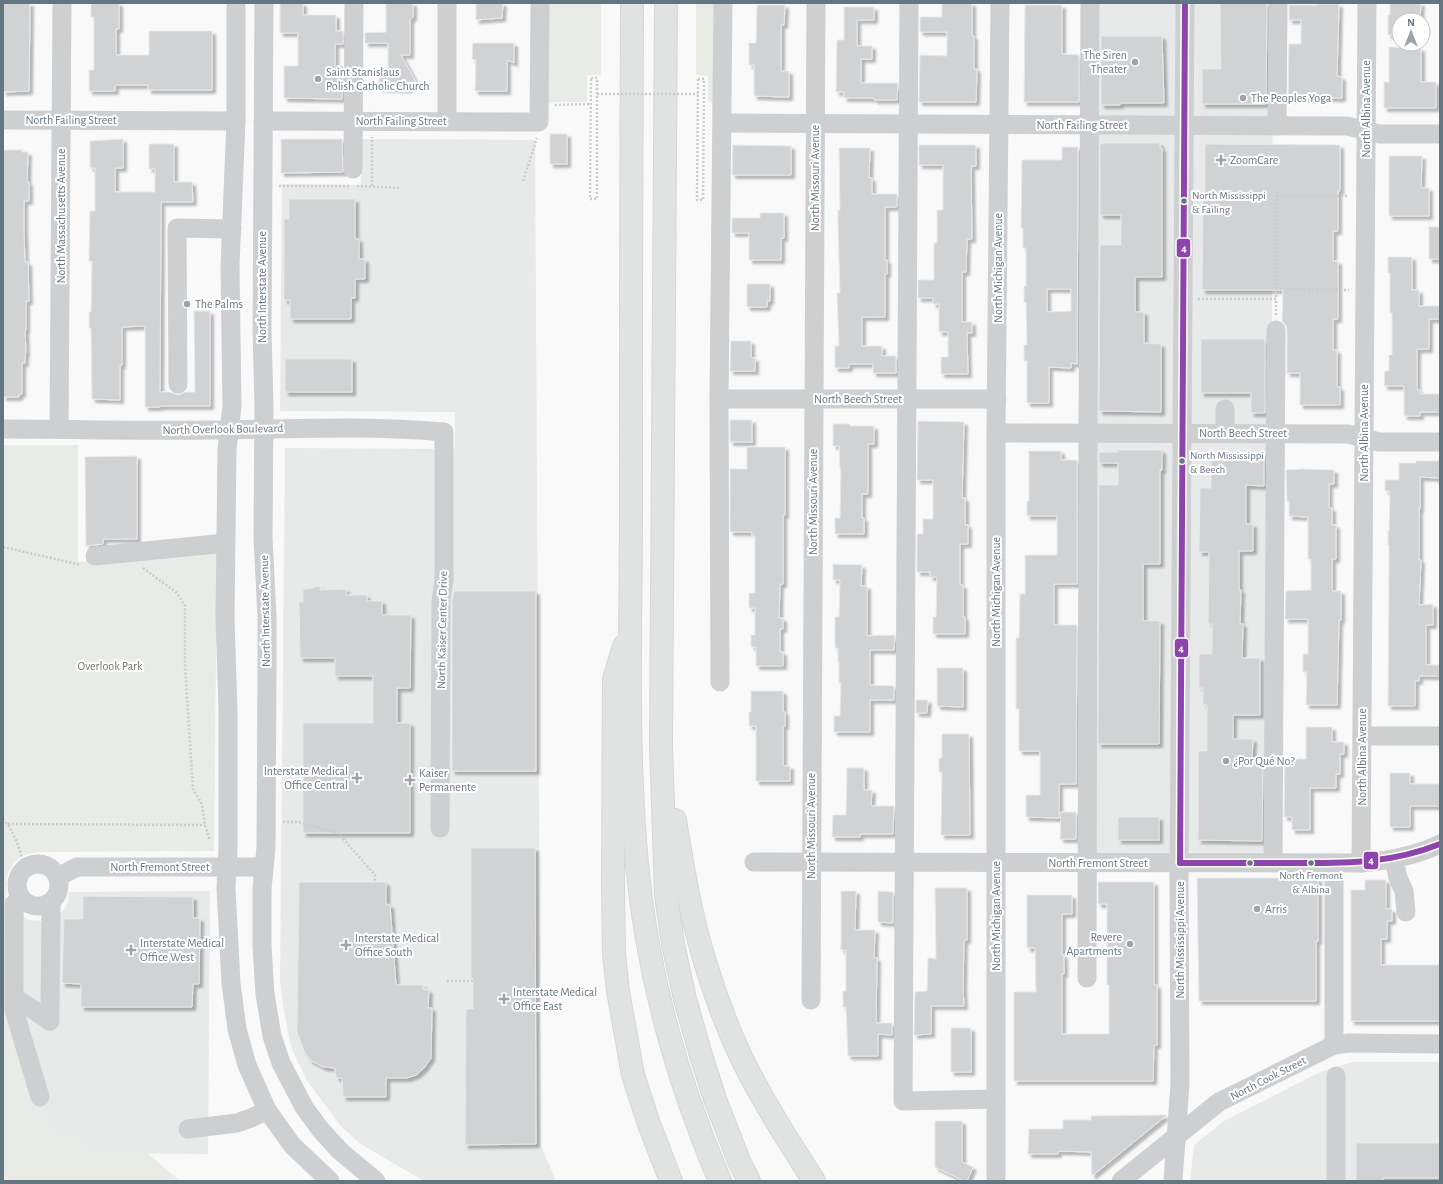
<svg xmlns="http://www.w3.org/2000/svg" width="1443" height="1184" font-family="'Alegreya Sans',sans-serif">
<style>
.built{fill:#e8e9e9}
.green{fill:#e8ebe6}
.building{fill:#d0d2d3;stroke:#e8e8e8;fill-rule:evenodd;filter:url(#shadow)}
.lines{fill:none;stroke-linecap:round;stroke-linejoin:round}
.highway-casing{stroke:#d5d6d6;stroke-width:24}
.path{stroke:#cbcccd;stroke-width:2.5;stroke-dasharray:2 2;stroke-linecap:butt}
.minor{stroke:#cecfd0;stroke-width:19}
.highway{stroke:#e1e2e2;stroke-width:22}
.path-bridge{stroke:#cbcccd;stroke-width:2.5;stroke-dasharray:2 2;stroke-linecap:butt}
.bus-1-casing{stroke:#fff;stroke-width:9}
.bus-1{stroke:#8e44ad;stroke-width:6}
.poi-dot{fill:#99a4ac;stroke:#fff;stroke-width:1.5}
.bus-dot{fill:#657683;stroke:#fff;stroke-width:1.5}
.labels{text-anchor:middle;stroke-width:4;stroke-linejoin:round;paint-order:stroke}
.bus-label{font-size:11px;fill:#657683;stroke:#fff;text-anchor:start}
.poi-label{font-size:12px;fill:#657683;stroke:#fff;text-anchor:start}
.street-label{font-size:12px;fill:#657683;stroke:#fff}
.park-label{font-size:12px;fill:#687a64;stroke:#fff}
.line-badge{stroke:#fff;stroke-width:1.5}
.badge-label{font-size:11px;text-anchor:middle;font-weight:bold;fill:#fff}
</style>
<defs>
<filter id="shadow"><feDropShadow dx="3.5" dy="3.5" stdDeviation="1" flood-color="#0004"/></filter>
</defs>
<rect width="100%" height="100%" fill="#f9f9f9"/>
<g class="built">
<path d="M1095 3H1273L1270 859H1090Z"/>
<path d="M361 139 535 140 541 1145 556 1181H424L359 1143 340 1125 308 1082 291 1047 283 1006 280 980 285 448 455 449V412L280 411 282 184 361 185Z"/>
<path d="M210 891 208 1154 87 1153 79 1138H55L25 1090 3 1015V961L6 898 10 907 19 915 30 920 41 921 47 920 56 916 64 910 68 903 69 892Z"/>
<path d="M1352 1062H1440V1181H1190L1194 1145 1224 1121 1320 1072Z"/>
</g>
<g class="green">
<path d="M545 3H601V75H587V102H544Z"/>
<path d="M696 3H717L713 103 709 101 708 98V76L696 75Z"/>
<path d="M3 445H78V562L217 549 214 851 38 852C20 854 12 861 7 877L3 961Z"/>
<path d="M3 1015 25 1090 55 1138H79L88 1153H147L180 1181H3Z"/>
</g>
<g class="building">
<path d="M3 3H30L29 91 3 92Z"/>
<path d="M91 3H119V29H116V55H149V31H212V90H148V85H115V91H89V70H94V17H91Z"/>
<path d="M280 3H303V15H336V31H343V44H335V66H343L342 99 284 98V66H298V33H280Z"/>
<path d="M386 3H413V17L410 20V55H401L416 82H410L409 89 379 88V69H388V43H365V33L386 32Z"/>
<path d="M476 3H503L502 18 476 20Z"/>
<path d="M942 3H972V36H974V69H977L976 102H919L920 55 947 56V32H920V17H942Z"/>
<path d="M1220 3H1267L1266 104H1202V69H1221Z"/>
<path d="M1390 3H1421L1420 20H1399V35H1388V15H1390Z"/>
<path d="M1317 4H1339L1337 76 1342 77V98H1288L1289 44H1301V20H1289V5H1317Z"/>
<path d="M757 5H785L784 25H781V71H789V97L754 96V65H749V43H756Z"/>
<path d="M1025 5H1062V54L1079 55V102H1024Z"/>
<path d="M844 7H874V20H857V46H872V59H861V83H898L897 100H874V98H844V92H836L837 40H844Z"/>
<path d="M1101 36H1162L1164 103H1120V105H1101Z"/>
<path d="M473 43H514V63L507 60V91H475L476 60 472 59Z"/>
<path d="M1389 47 1421 48V82H1436V108H1384V82H1389Z"/>
<rect x="550" y="134" width="17" height="30"/>
<path d="M123 139V168H115V192H155V169H149V144H174V182H192L193 202H161L160 392H170L178 395 186 392H195L194 311H210V406H160V407H145V326L122 327V365H120V400L92 399 91 328H89V312H91L92 261H89L90 211H95V168H90V141Z"/>
<path d="M281 139H342L343 172 281 173Z"/>
<path d="M1103 143H1160V148H1162V277H1135V312H1144V343L1161 344V412L1099 411 1100 245H1121V215H1100V144H1103Z"/>
<path d="M1205 144 1340 145V191H1338V231H1333V261H1338V319H1333V350H1337V387H1340V405H1300V373H1287V330L1286 325 1282 321 1283 290H1202L1203 195H1205Z"/>
<path d="M733 145 791 146V175H732Z"/>
<path d="M919 145H976V166H971L972 239H967L966 272H962V322H972V333H967L968 374H941V357H948V332H939V304H933V298H918V280H934V243H937V210H943V165H919Z"/>
<path d="M1062 147H1078L1077 364 1071 363V368L1049 367V403H1027V361H1024V345H1027L1026 302H1024V286H1026V248H1023V228H1021L1022 160H1062ZM1047 289H1071V311L1047 312Z"/>
<path d="M839 148H870L869 178H872V194H897V207H885V260H887V274H885V317H862V346H882V356H896V373H873V364H849V368H835V346H839L837 293H840L838 223V210H840Z"/>
<path d="M3 150H22V152H28L27 182H29V201H24V233L25 262H28L29 301H26V330H25L26 353H25V363H22V394H19V397H3Z"/>
<path d="M1389 156H1422L1421 188H1429V216H1389Z"/>
<path d="M289 199H355V239H359V259H365V279H355V298H351V319H290V300H284V219H289Z"/>
<path d="M760 213H784V238H781V260H749V233H732V218H760Z"/>
<rect x="1429" y="227" width="11" height="32"/>
<path d="M1388 257H1412V290H1419V306H1440V319H1429V349H1417V390H1420V394H1440V412H1420V416H1404V386H1384L1385 371H1389V355H1392V313H1390V273H1388Z"/>
<path d="M747 284H770V301H767V307H747Z"/>
<path d="M1201 339H1265V413H1251V393H1201Z"/>
<path d="M731 341H751V358H755V371H730Z"/>
<rect x="285" y="359" width="67" height="33"/>
<rect x="730" y="420" width="22" height="22"/>
<path d="M918 421 964 422 962 498H965V525H968V544H960V585H963V617H965V634H933V617H936L937 577H930V572H917V534H923V519H933V480H917Z"/>
<path d="M833 424H850V426H874V444H868V494H862V518H864V534H835V518H840L841 469H840L839 446H833Z"/>
<path d="M747 447H785V515H783V584H780L779 618H783V629H780V652H783V666H756V647H751V635H755V608H749V593H755V536H752V532H730V469H747Z"/>
<path d="M1118 450H1162V470H1160V564H1143V621H1160L1159 744H1098L1099 485H1118V463H1099V452H1118Z"/>
<path d="M1029 451H1061V460H1077V584H1054V625H1077L1076 784H1059V818L1026 817V795H1040V751H1019V709H1016V638H1019L1020 594H1025V555H1057V516H1027V501H1029Z"/>
<path d="M1233 453H1264V486L1246 485V524H1253V551H1239V590H1241L1240 624H1243L1242 658H1260V715H1233V739H1253L1252 761H1263L1262 841 1198 840V751H1207V705H1203V688H1199V654H1212V624H1208L1209 552H1199L1200 488H1211V458H1233Z"/>
<path d="M137 456V539H103V544L86 546 85 457Z"/>
<path d="M1416 461H1440V478L1420 477V509H1419V560H1421L1419 605 1433 604V625H1426V665H1440V676H1419V681H1415V706H1388L1389 576V545H1388V531H1389L1390 491H1385V480H1399V463H1416Z"/>
<path d="M1303 469 1334 470V484H1329V508H1332V525H1336V559H1332V591H1341V620H1339L1337 705H1306L1307 672H1303V654H1308V619H1285L1286 591 1311 590V559H1308V517L1289 516V501H1287L1286 470Z"/>
<path d="M833 564 862 565 861 586H867V636L895 635 894 650H870V685L894 686V700H870V732H834V716H840L841 683H839V662H838V648H835V617H839L840 580H833Z"/>
<path d="M320 586V590L346 589V595H367V601H382V615H411L410 688H397V723H410V833H303V723H373V676H335V658H300L299 602H303V589H309Z"/>
<path d="M454 591H536V771H452V600Z"/>
<path d="M937 668H963V707L937 706Z"/>
<path d="M751 691H783V712H785V726H783V766H790V781H756V726H749V712H751Z"/>
<path d="M916 700H928L927 713H916Z"/>
<path d="M1306 727H1332V742H1344V754H1340V774H1336V788H1310V830H1292V817H1284L1285 759H1306Z"/>
<path d="M942 734H969L970 835H941L942 772H939V758H942Z"/>
<path d="M847 768H864V790H872L871 806H894L893 834H860V837H832L833 815H846Z"/>
<path d="M1390 773H1410V784H1440V806H1410V827H1390Z"/>
<path d="M1061 812H1076V839H1060Z"/>
<rect x="1118" y="817" width="41" height="23"/>
<path d="M471 848H535L536 1144 465 1145 466 1009H473V979L471 978Z"/>
<path d="M1197 878H1318V941H1316V1001H1199Z"/>
<path d="M1365 880H1386V909H1392V921H1387V939H1381V965H1440V1021H1351V890H1365Z"/>
<path d="M299 882H386V904L390 905 396 985H423V989L429 990 428 1008H432L431 1058 424 1068 416 1075 407 1078H386V1097H343L342 1078H336L335 1068 323 1067 310 1060 304 1051 297 1032Z"/>
<path d="M1098 882H1154V985H1157V1045H1154L1153 1081H1014V992H1036L1035 948H1027V895H1072V914H1062V955H1064V974H1062V1034H1109V985H1107V904H1098Z"/>
<path d="M935 888H967V940H964L963 987 964 1006H931V1034L914 1035 915 992 927 991 928 958 936 959Z"/>
<path d="M841 891H856L855 930H875L874 958H877L876 1023H892V1035L878 1034V1056H848L846 1007H843V991H846V950H841Z"/>
<path d="M878 891 893 892V923L878 922Z"/>
<path d="M83 896 193 897V918H200L199 984H193L192 1007H81V984L62 983 64 919H83Z"/>
<rect x="951" y="1028" width="20" height="44"/>
<path d="M1167 1115 1092 1176 1091 1152 1058 1151V1154H1028L1029 1129H1063V1120H1091V1116Z"/>
<path d="M935 1121H962V1162L973 1167 967 1181H964L935 1167Z"/>
<path d="M1356 1143H1440V1178H1383V1181H1356Z"/>
</g>
<g class="lines">
<defs>
<g id="highway">
<path d="M632 3C631 170 631 338 631 505 631 625 626 745 637 864 647 974 677 1080 720 1181"/>
<path d="M666 3 661 744 666 895 673 944 685 999 700 1052 715 1099 739 1161 749 1181"/>
<path d="M624 646 614 679 613 883 614 954 618 991 633 1075 649 1124 671 1181"/>
<path d="M675 820C683 869 691 918 706 965 716 998 728 1030 743 1061 764 1103 789 1142 814 1181"/>
</g>
</defs>
<use href="#highway" class="highway-casing"/>
<g class="path">
<path d="M591 78H597V199H590Z"/>
<path d="M698 79H704L703 200H697Z"/>
<path d="M555 105 590 104"/>
<path d="M523 181 537 138"/>
<path d="M279 186H350"/>
<path d="M357 186 401 188"/>
<path d="M372 186V137"/>
<path d="M1277 196H1349"/>
<path d="M1276 289 1277 190"/>
<path d="M1198 299H1276V289L1349 290"/>
<path d="M1276 315V299"/>
<path d="M3 547 81 565"/>
<path d="M143 568 177 593 185 606V666L193 789 202 804 205 825 210 841"/>
<path d="M3 819C14 830 22 854 24 869"/>
<path d="M283 822H298L338 833 375 875V880L377 882"/>
<path d="M8 824 205 825"/>
<path d="M447 981H475"/>
</g>
<g class="minor">
<path d="M236 3V121L230 266 232 406 227 450 225 618 228 711V849L226 889 231 983 237 1029 247 1065 267 1110 292 1145 330 1181"/>
<path d="M264 3 262 331 264 406 263 538 267 617V671L266 847 262 889V946L265 994 272 1036 281 1063 304 1107 320 1129 340 1151 376 1181"/>
<path d="M909 3 903 1101 996 1099"/>
<path d="M3 120 236 121"/>
<path d="M263 121 539 122 540 3"/>
<path d="M447 121V3"/>
<path d="M722 123 1347 126 1380 134H1440"/>
<path d="M1277 126 1278 3"/>
<path d="M353 169 354 3"/>
<path d="M178 384 177 228 232 229"/>
<path d="M719 399H997"/>
<path d="M3 429C73 429 143 431 213 430 290 429 367 425 444 432V580L441 601 440 828"/>
<path d="M59 429 62 3"/>
<path d="M996 433 1348 434 1379 442H1440"/>
<path d="M1225 433V409"/>
<path d="M95 556 226 543"/>
<path d="M720 682 719 399 723 3"/>
<path d="M1362 736H1440"/>
<path d="M1394 859 1398 878 1404 891 1406 912"/>
<path d="M754 862 1361 863C1388 861 1415 856 1440 844"/>
<path d="M1273 863 1276 330"/>
<path d="M1334 863V1045"/>
<path d="M1361 863 1367 3"/>
<circle cx="38" cy="885" r="21"/>
<path d="M58 877 77 867H264"/>
<path d="M21 898 14 904V1010L40 1097"/>
<path d="M1087 978 1088 433 1090 3"/>
<path d="M14 997 50 1021"/>
<path d="M811 1000 816 3"/>
<path d="M50 1021 51 902"/>
<path d="M188 1129 237 1123 251 1118 267 1110"/>
<path d="M996 1181V433L1000 3"/>
<path d="M1121 1181 1219 1102 1334 1045 1349 1043 1440 1044"/>
<path d="M1173 1181 1180 1084 1179 878 1185 3"/>
<path d="M1336 1181V1076"/>
</g>
<use href="#highway" class="highway"/>
<path class="path-bridge" d="M597 94H698"/>
<defs>
<g id="bus-1">
<path d="M1180 863 1185 3"/>
<path d="M1180 863C1218 863 1255 863 1293 863 1346 863 1390 864 1440 844"/>
</g>
</defs>
<use href="#bus-1" class="bus-1-casing"/>
<use href="#bus-1" class="bus-1"/>
</g>
<g class="poi-dot">
<circle cx="1135" cy="62" r="4"/>
<circle cx="318" cy="79" r="4"/>
<circle cx="1243" cy="98" r="4"/>
<path d="M1219 154h4v4h4v4h-4v4h-4v-4h-4v-4h4z"/>
<circle cx="187" cy="304" r="4"/>
<circle cx="1226" cy="761" r="4"/>
<path d="M355 772h4v4h4v4h-4v4h-4v-4h-4v-4h4z"/>
<path d="M408 774h4v4h4v4h-4v4h-4v-4h-4v-4h4z"/>
<circle cx="1257" cy="909" r="4"/>
<circle cx="1130" cy="944" r="4"/>
<path d="M344 939h4v4h4v4h-4v4h-4v-4h-4v-4h4z"/>
<path d="M129 944h4v4h4v4h-4v4h-4v-4h-4v-4h4z"/>
<path d="M502 993h4v4h4v4h-4v4h-4v-4h-4v-4h4z"/>
</g>
<g class="bus-dot">
<circle cx="1184" cy="201" r="3.5"/>
<circle cx="1182" cy="461" r="3.5"/>
<circle cx="1250" cy="863" r="3.5"/>
<circle cx="1311" cy="863" r="3.5"/>
</g>
<g class="labels">
<g class="bus-label">
<text x="1192" y="199">North Mississippi<tspan x="1192" dy="14">&amp; Failing</tspan></text>
<text x="1190" y="459">North Mississippi<tspan x="1190" dy="14">&amp; Beech</tspan></text>
<text x="1311" y="879" text-anchor="middle">North Fremont<tspan x="1311" dy="14">&amp; Albina</tspan></text>
</g>
<g class="poi-label">
<text x="1127" y="59" text-anchor="end">The Siren<tspan x="1127" dy="14">Theater</tspan></text>
<text x="326" y="76">Saint Stanislaus<tspan x="326" dy="14">Polish Catholic Church</tspan></text>
<text x="1251" y="102">The Peoples Yoga</text>
<text x="1230" y="164">ZoomCare</text>
<text x="195" y="308">The Palms</text>
<text x="1234" y="765">¿Por Qué No?</text>
<text x="348" y="775" text-anchor="end">Interstate Medical<tspan x="348" dy="14">Office Central</tspan></text>
<text x="419" y="777">Kaiser<tspan x="419" dy="14">Permanente</tspan></text>
<text x="1265" y="913">Arris</text>
<text x="1122" y="941" text-anchor="end">Revere<tspan x="1122" dy="14">Apartments</tspan></text>
<text x="355" y="942">Interstate Medical<tspan x="355" dy="14">Office South</tspan></text>
<text x="140" y="947">Interstate Medical<tspan x="140" dy="14">Office West</tspan></text>
<text x="513" y="996">Interstate Medical<tspan x="513" dy="14">Office East</tspan></text>
</g>
<g class="street-label">
<text transform="translate(1366 109) rotate(-90)" y="4">North Albina Avenue</text>
<text x="71" y="124">North Failing Street</text>
<text x="401" y="125">North Failing Street</text>
<text x="1082" y="129">North Failing Street</text>
<text transform="translate(815 178) rotate(-90)" y="4">North Missouri Avenue</text>
<text transform="translate(61 216) rotate(-90)" y="4">North Massachusetts Avenue</text>
<text transform="translate(998 268) rotate(-90)" y="4">North Michigan Avenue</text>
<text transform="translate(262 287) rotate(-90)" y="4">North Interstate Avenue</text>
<text x="858" y="403">North Beech Street</text>
<text transform="translate(223 429) rotate(-1)" y="4">North Overlook Boulevard</text>
<text x="1243" y="437">North Beech Street</text>
<text transform="translate(1364 433) rotate(-90)" y="4">North Albina Avenue</text>
<text transform="translate(813 502) rotate(-90)" y="4">North Missouri Avenue</text>
<text transform="translate(996 592) rotate(-90)" y="4">North Michigan Avenue</text>
<text transform="translate(265 611) rotate(-91)" y="4">North Interstate Avenue</text>
<text transform="translate(442 630) rotate(-89)" y="4">North Kaiser Center Drive</text>
<text transform="translate(1362 757) rotate(-90)" y="4">North Albina Avenue</text>
<text transform="translate(811 826) rotate(-90)" y="4">North Missouri Avenue</text>
<text x="1098" y="867">North Fremont Street</text>
<text x="160" y="871">North Fremont Street</text>
<text transform="translate(996 916) rotate(-90)" y="4">North Michigan Avenue</text>
<text transform="translate(1180 940) rotate(-90)" y="4">North Mississippi Avenue</text>
<text transform="translate(1268 1078) rotate(-27)" y="4">North Cook Street</text>
</g>
<g class="park-label">
<text x="110" y="670">Overlook Park</text>
</g>
</g>
<g class="line-badge">
<rect x="1176" y="238" width="15" height="20" rx="4" fill="#8e44ad"/>
<rect x="1174" y="638" width="15" height="20" rx="4" fill="#8e44ad"/>
<rect x="1363" y="851" width="16" height="19" rx="4" fill="#8e44ad"/>
</g>
<g class="badge-label">
<text x="1184" y="252">4</text>
<text x="1181" y="652">4</text>
<text x="1371" y="864">4</text>
</g>
<rect width="1443" height="1184" fill="none" stroke="#657683" stroke-width="8"/>
<g transform="translate(1411 32)"><circle r="19" fill="#ffffff" stroke="#c1c8cd"/>
<path d="M0-3L7 15L0 10L-7 15Z" fill="#99a4ac"/>
<text y="-6" font-size="11" font-weight="bold" text-anchor="middle" fill="#657683">N</text>
</g>
</svg>
